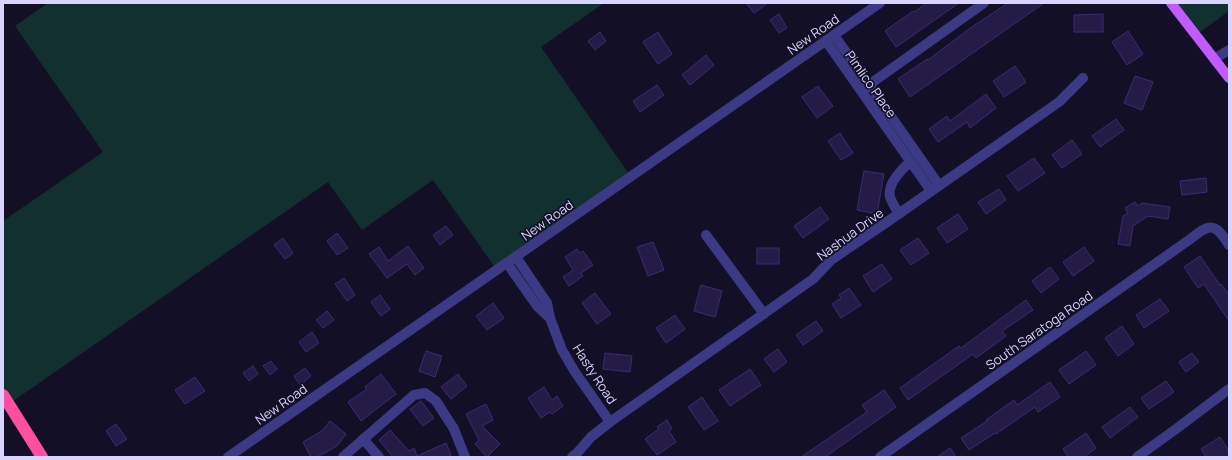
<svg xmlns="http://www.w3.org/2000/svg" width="1232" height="460" font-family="Manrope,sans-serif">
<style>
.green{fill:#12302f}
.building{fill:#241b47;stroke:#3b2d73}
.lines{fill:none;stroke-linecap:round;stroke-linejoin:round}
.minor{stroke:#3d3a85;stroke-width:10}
.major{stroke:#c25bff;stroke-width:10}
.highway{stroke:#ff4fa3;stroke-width:12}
.labels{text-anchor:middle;stroke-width:3.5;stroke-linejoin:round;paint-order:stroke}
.street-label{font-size:13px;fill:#d9d4ff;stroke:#130f26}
</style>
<rect width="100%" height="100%" fill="#130f26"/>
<g class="green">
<path d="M48 3H604L541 47 631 177 497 270 433 180 362 230 328 182 9 404 3 395V221L103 152 15 26Z"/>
<path d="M1171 3H1229V11L1196 35Z"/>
</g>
<g class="building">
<path d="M746 3H768L754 13Z"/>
<path d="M927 3H959L896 47 885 31 913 11 914 12Z"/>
<path d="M1008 3H1044L910 97 898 79 927 59 928 60 969 29Z"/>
<path d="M779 14 787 28 779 33 770 20Z"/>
<path d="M1103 14V32H1074V15Z"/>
<path d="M1128 31 1143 54 1127 65 1112 42Z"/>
<path d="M600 32 606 41 595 50 588 41Z"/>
<path d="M658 32 672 54 658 64 643 42Z"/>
<path d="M706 55 714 65 690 85 682 75Z"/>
<path d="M1015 66 1026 82 1004 97 993 81Z"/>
<path d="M1135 76 1153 82 1142 110 1124 103Z"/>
<path d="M657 85 664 95 640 112 633 101Z"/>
<path d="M818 86 833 106 817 118 802 97Z"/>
<path d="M986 94 996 108 970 128 967 122 938 142 929 129 947 116 950 121Z"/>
<path d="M1116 119 1124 130 1100 147 1092 136Z"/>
<path d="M840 133 853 153 841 160 828 141Z"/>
<path d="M1072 140 1082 154 1062 168 1052 155Z"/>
<path d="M1034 158 1045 173 1018 191 1007 176Z"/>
<path d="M864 171 884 174 877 214 857 210Z"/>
<path d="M1206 178 1207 192 1182 195 1180 181Z"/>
<path d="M999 189 1006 200 986 214 978 202Z"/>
<path d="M1135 202 1138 206 1142 203 1170 207 1168 219 1148 216 1133 226 1130 246 1118 244 1123 216 1128 213 1125 208Z"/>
<path d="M820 207 829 219 803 238 794 226Z"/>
<path d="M958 214 968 229 947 243 937 228Z"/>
<path d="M446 226 453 235 440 245 433 235Z"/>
<path d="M337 233 348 248 337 255 327 241Z"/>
<path d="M283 238 293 253 285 259 274 245Z"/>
<path d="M918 238 929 253 911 265 900 250Z"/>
<path d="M653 242 664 270 648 276 637 247Z"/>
<path d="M408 246 424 268 415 275 407 264 387 278 369 254 379 247 388 261Z"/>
<path d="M1084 247 1094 261 1073 276 1063 262Z"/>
<rect x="757" y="248" width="22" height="16"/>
<path d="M577 249 580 253 583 251 593 265 581 273 583 276 569 286 563 277 573 270 565 257Z"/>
<path d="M1200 256 1220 285 1221 284 1229 295V321L1204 284 1198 288 1184 267Z"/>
<path d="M882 264 892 279 873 292 863 276Z"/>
<path d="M1050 267 1059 279 1041 293 1032 281Z"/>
<path d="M344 278 355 295 347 301 335 284Z"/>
<path d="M701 285 722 291 715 317 694 311Z"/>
<path d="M849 288 861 305 841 318 832 304 841 298 839 295Z"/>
<path d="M595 293 611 314 597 324 582 303Z"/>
<path d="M380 295 390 309 381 316 371 302Z"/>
<path d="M1160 299 1169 311 1144 328 1136 315Z"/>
<path d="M1026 300 1033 310 1002 331 1006 336 976 358 973 354 908 400 900 388 959 346 961 348Z"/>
<path d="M493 303 504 318 487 330 476 316Z"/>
<path d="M327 311 334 320 323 328 316 320Z"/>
<path d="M675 315 685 329 666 343 656 328Z"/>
<path d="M816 321 823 331 803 345 796 335Z"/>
<path d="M1122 326 1134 344 1118 356 1105 338Z"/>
<path d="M312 332 319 343 306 352 299 342Z"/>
<path d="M778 349 787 362 774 372 764 359Z"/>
<path d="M426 351 442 356 435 377 419 371Z"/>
<path d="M1086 351 1096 365 1069 384 1059 370Z"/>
<path d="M605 353 632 356 630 372 603 369Z"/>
<path d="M1192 353 1199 362 1186 372 1179 362Z"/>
<path d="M271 361 277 369 270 375 263 366Z"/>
<path d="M253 366 258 374 249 381 243 373Z"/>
<path d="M305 368 311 376 300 385 294 376Z"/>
<path d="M750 369 761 385 730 406 719 390Z"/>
<path d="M381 374 396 394 374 411 361 421 348 402 367 389 365 387Z"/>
<path d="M458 374 467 386 451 399 441 387Z"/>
<path d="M195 377 205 391 185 404 175 390Z"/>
<path d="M1166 381 1174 392 1149 409 1141 398Z"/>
<path d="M1050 382 1060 397 1038 412 1035 407 996 434 995 433 969 450 961 438 987 421 986 420 1014 400 1017 405Z"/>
<path d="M544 387 552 400 557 396 563 406 552 414 550 412 541 418 528 398Z"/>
<path d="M884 390 896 407 825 457H801L867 412 862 405Z"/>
<path d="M702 397 718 421 704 430 688 407Z"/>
<path d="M421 401 434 418 423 426 410 409Z"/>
<path d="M486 404 493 420 482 426 500 444 487 457 475 444 479 440 466 414Z"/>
<path d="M1130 407 1138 417 1110 438 1102 427Z"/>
<path d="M667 420 672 429 669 431 676 442 657 455 645 439 659 429 657 427Z"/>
<path d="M330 421 346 434 337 446 317 457H311L303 442 322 431Z"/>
<path d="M116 424 127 439 116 446 106 431Z"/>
<path d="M390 430 409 451 414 448 417 456 446 443 451 455 447 457H393L379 440Z"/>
<path d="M1086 433 1096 448 1084 457H1068L1063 449Z"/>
<path d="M1220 437 1229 451V457H1206L1201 449Z"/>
<path d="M950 448 956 457H937Z"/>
</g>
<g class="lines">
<g class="minor">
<path d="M834 35 939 185"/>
<path d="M826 41 931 191"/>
<path d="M1214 59 1229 50"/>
<path d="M863 89 984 3"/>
<path d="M899 214C896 209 892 203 890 197 887 184 901 170 910 162"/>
<path d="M706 235 764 314"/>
<path d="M516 257 547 303 550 318 562 350 575 372 610 422"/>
<path d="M507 263 537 306 550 318"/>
<path d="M363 439 379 457"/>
<path d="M228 457 880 3"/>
<path d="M343 457 414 395 425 393 436 401 454 429 465 457"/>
<path d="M572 457 578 452 591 437 610 422 813 279 831 260 887 222 1059 102 1083 78"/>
<path d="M880 457 1189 240C1209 224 1214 221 1229 245"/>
<path d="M1137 457 1176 429 1229 389"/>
</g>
<path class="major" d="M1171 3 1229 78"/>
<path class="highway" d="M3 395 42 457"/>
</g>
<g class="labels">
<g class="street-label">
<text transform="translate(813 34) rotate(-35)" y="5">New Road</text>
<text transform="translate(871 84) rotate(55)" y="5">Pimlico Place</text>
<text transform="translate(547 220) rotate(-35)" y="5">New Road</text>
<text transform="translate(850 234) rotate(-36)" y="5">Nashua Drive</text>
<text transform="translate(1039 330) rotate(-35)" y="5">South Saratoga Road</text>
<text transform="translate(595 374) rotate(57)" y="5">Hasty Road</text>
<text transform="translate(281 404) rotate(-35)" y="5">New Road</text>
</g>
</g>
<rect width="1232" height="460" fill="none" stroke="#d9d4ff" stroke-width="8"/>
</svg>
